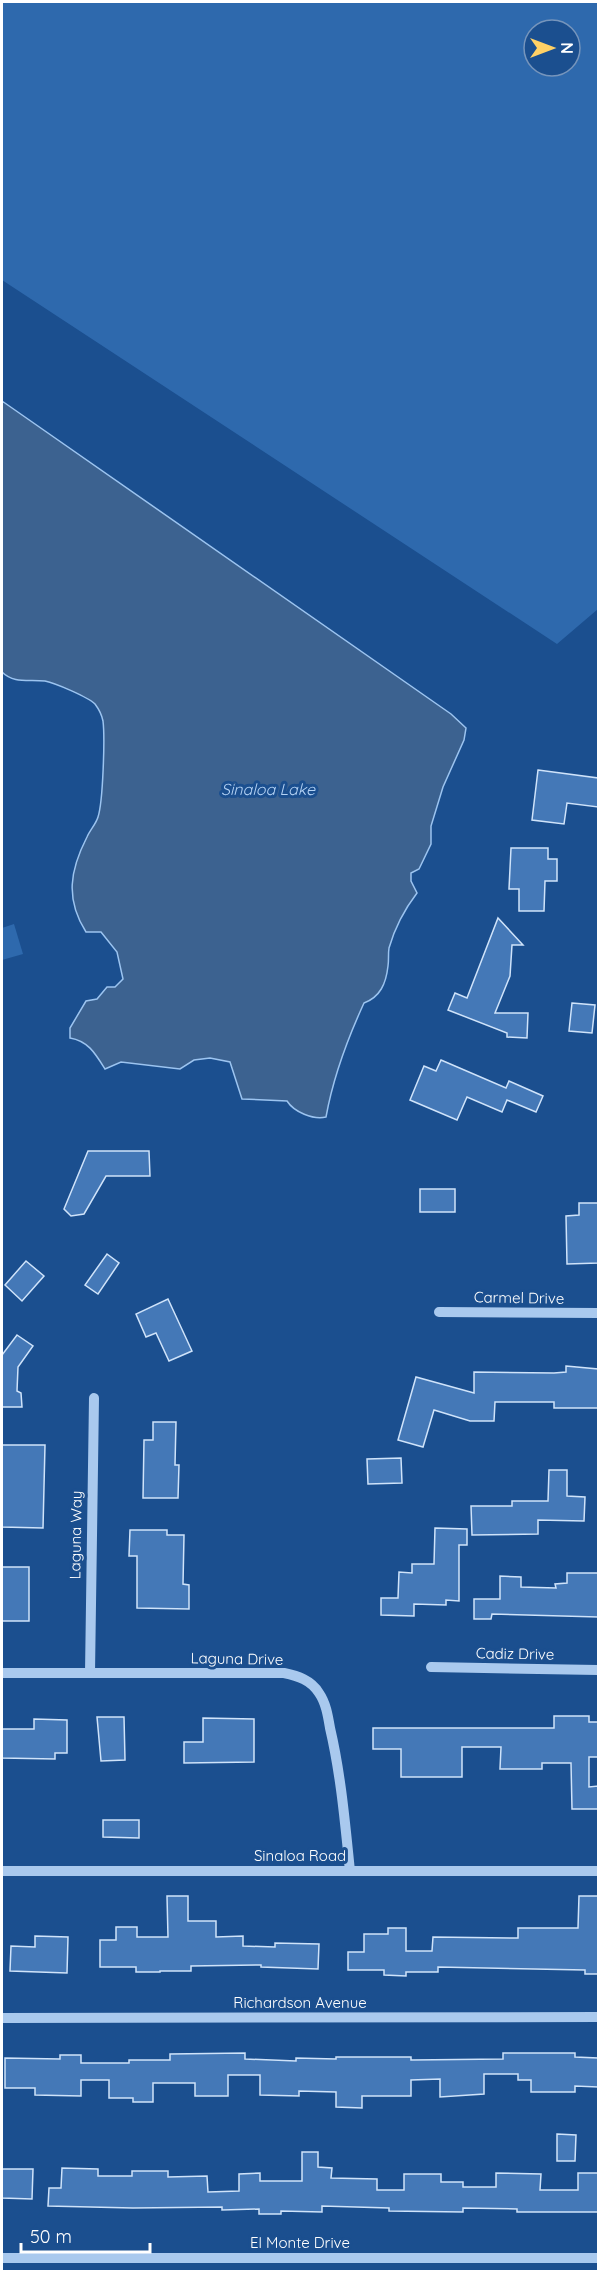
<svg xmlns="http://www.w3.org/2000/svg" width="600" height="2273" font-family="Quicksand,sans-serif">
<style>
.green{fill:#2e69ad;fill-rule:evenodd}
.water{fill:#3c6290;stroke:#9cc4f0;stroke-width:1.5}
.building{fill:#4478b7;stroke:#cfe3fa;stroke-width:1.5}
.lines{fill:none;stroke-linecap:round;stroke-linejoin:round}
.minor{stroke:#a9c9ee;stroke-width:10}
.labels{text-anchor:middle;stroke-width:6;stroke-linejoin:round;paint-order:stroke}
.street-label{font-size:15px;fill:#fff;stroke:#1b4f8f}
.water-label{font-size:16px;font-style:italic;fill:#b5d3f5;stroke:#1b4f8f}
</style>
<rect width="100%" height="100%" fill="#1b4f8f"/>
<g class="green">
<path d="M2 2H598V609L557 644 2 280ZM534 30H570V66H534Z"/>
<path d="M14 924 23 954 2 960V928Z"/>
</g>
<path class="water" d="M2 401 451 714 466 728 464 740 443 787 431 826V844L419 869 411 873V881L417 893C404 910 395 927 389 948 388 954 389 960 388 966 386 984 380 997 364 1003 347 1040 333 1078 326 1117 313 1120 294 1112 287 1101L242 1099 230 1062 210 1058 194 1060 180 1069 121 1062 105 1069C95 1053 88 1041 70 1038V1028L86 1001 97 999 107 987H115L123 979 117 952 101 932H86C65 899 70 870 87 837 90 830 96 824 98 817 103 802 105 738 103 721 102 716 98 708 95 704 88 697 55 683 45 681 29 679 14 684 2 672Z"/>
<g class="building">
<path d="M538 770 598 778V807L567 803 564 824 532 820Z"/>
<path d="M511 848H548V859H557V881H545L544 911H519V889H509Z"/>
<path d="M498 918 523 945H512L510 976 495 1013H528L527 1038 507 1037V1033L448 1010 455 993 467 998Z"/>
<path d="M572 1003 595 1005 592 1033 569 1031Z"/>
<path d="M441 1060 506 1088 509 1081 543 1096 536 1112 507 1100 502 1112 467 1097 457 1120 410 1100 424 1066 436 1071Z"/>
<path d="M88 1151H149L150 1176H106L84 1214 71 1216 64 1209Z"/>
<rect x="420" y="1189" width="35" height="23"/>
<path d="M579 1203H598V1263L567 1264 566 1216 579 1215Z"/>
<path d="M107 1254 119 1263 98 1294 85 1285Z"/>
<path d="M26 1261 44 1276 22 1301 5 1285Z"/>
<path d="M168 1299 192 1351 169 1361 156 1333 146 1337 136 1314Z"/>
<path d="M17 1335 33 1346 18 1367 17 1391 21 1393 22 1407H2V1355Z"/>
<path d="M566 1366 598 1369V1408H554V1402H495L494 1421H470L434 1410 423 1447 398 1440 416 1377 474 1393V1372L554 1373 566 1372Z"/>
<path d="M153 1422H176L175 1465H179L178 1498H143L144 1440H153Z"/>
<path d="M2 1445H45L43 1528 2 1527Z"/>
<path d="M401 1458 402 1483 368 1484 367 1459Z"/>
<path d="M549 1470H567V1496L585 1497 584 1521 538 1520V1534L472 1535 471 1506H512V1501H548Z"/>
<path d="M435 1528 467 1529V1545H459V1601L446 1600V1605L414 1604V1616L381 1615V1598H398L399 1572 412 1573V1564H434Z"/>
<path d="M130 1530H167V1535H184L183 1584 189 1585V1609L137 1608V1556H129Z"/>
<rect x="2" y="1567" width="27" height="54"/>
<path d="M567 1573H598V1617L492 1614 491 1619H474V1599H500V1576L521 1577V1587L556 1588 555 1584 567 1583Z"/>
<path d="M554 1716H589V1722H598V1757H589V1787L598 1786V1809H572L571 1763H542V1769H500L501 1747H462V1777H401V1749H373V1728H554Z"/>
<path d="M97 1717H124L125 1760 101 1761Z"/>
<path d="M203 1718 254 1719V1762L184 1763V1742H203Z"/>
<path d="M34 1719 67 1720V1753H55V1759L2 1758V1729H34Z"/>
<path d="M103 1820H139V1838L103 1837Z"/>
<path d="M167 1896H188V1921H216V1937L243 1936V1946L275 1947V1943L319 1944 318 1969 261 1967V1965L191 1966V1971H160V1972H136V1967H100V1940H116V1927H137V1937H168Z"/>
<path d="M579 1896H598V1974H585V1970L438 1967V1972H406V1976L384 1975V1970H348V1952H364V1934H388V1928H406V1951H432L433 1937 518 1938V1928H578Z"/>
<path d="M35 1936 68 1937 67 1973 10 1971 11 1946 35 1947Z"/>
<path d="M245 2053V2059L296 2061V2058L336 2059V2057H411V2060L503 2059V2053H575V2057L598 2058V2087L575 2086V2092H531V2080H518V2074H484V2094L440 2097V2079L411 2080V2096H362V2108L336 2107V2092L299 2091V2096L260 2095V2075H228V2096H195V2083H153V2102H133V2098H109V2080H81V2096L35 2095V2088H5V2058L60 2059V2055H81V2063H129V2060H170V2054Z"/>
<path d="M557 2134 576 2135 575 2161H557Z"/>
<path d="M302 2152H318V2167L332 2168 331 2178 377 2179V2190H404V2174H441V2182H463V2187H496V2173L541 2174 540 2190H578V2173H598V2212H517V2209L463 2208V2212L389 2211V2208L322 2206V2212L281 2211V2214H259V2209L222 2210V2207L133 2208 48 2206 49 2188H61L62 2168 98 2169V2176H132V2171H168V2177L207 2176 208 2192 239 2191V2174L260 2173V2181H302Z"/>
<path d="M2 2169H33L32 2199 2 2198Z"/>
</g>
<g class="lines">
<g class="minor">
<path d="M439 1312 598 1313"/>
<path d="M431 1667 598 1670"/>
<path d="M2 1673H284C298 1676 311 1680 319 1693 326 1703 328 1716 330 1728 341 1775 345 1823 350 1871"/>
<path d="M90 1673 94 1398"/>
<path d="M2 1871H598"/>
<path d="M2 2018 598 2017"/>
<path d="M2 2258H598"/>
</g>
</g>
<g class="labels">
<g class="street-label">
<text transform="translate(519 1298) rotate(1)" y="5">Carmel Drive</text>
<text transform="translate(76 1535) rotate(-89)" y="5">Laguna Way</text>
<text transform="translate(515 1654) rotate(1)" y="5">Cadiz Drive</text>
<text transform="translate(237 1659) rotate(1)" y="5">Laguna Drive</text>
<text x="300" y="1861">Sinaloa Road</text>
<text x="300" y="2008">Richardson Avenue</text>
<text x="300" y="2248">El Monte Drive</text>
</g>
<g class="water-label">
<text x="268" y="795">Sinaloa Lake</text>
</g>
</g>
<rect width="600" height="2273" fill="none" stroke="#ffffff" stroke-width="6"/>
<g transform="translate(552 48) rotate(90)"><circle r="28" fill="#1b4f8f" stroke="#7695bc" stroke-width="1.5"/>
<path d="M0-4.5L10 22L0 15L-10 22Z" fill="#ffd166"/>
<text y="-9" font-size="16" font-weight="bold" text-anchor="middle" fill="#ffffff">N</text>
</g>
<path d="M21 2243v9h129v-9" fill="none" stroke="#ffffff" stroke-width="3"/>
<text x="30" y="2243" font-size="18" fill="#ffffff" stroke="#1b4f8f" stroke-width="4.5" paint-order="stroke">50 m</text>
</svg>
